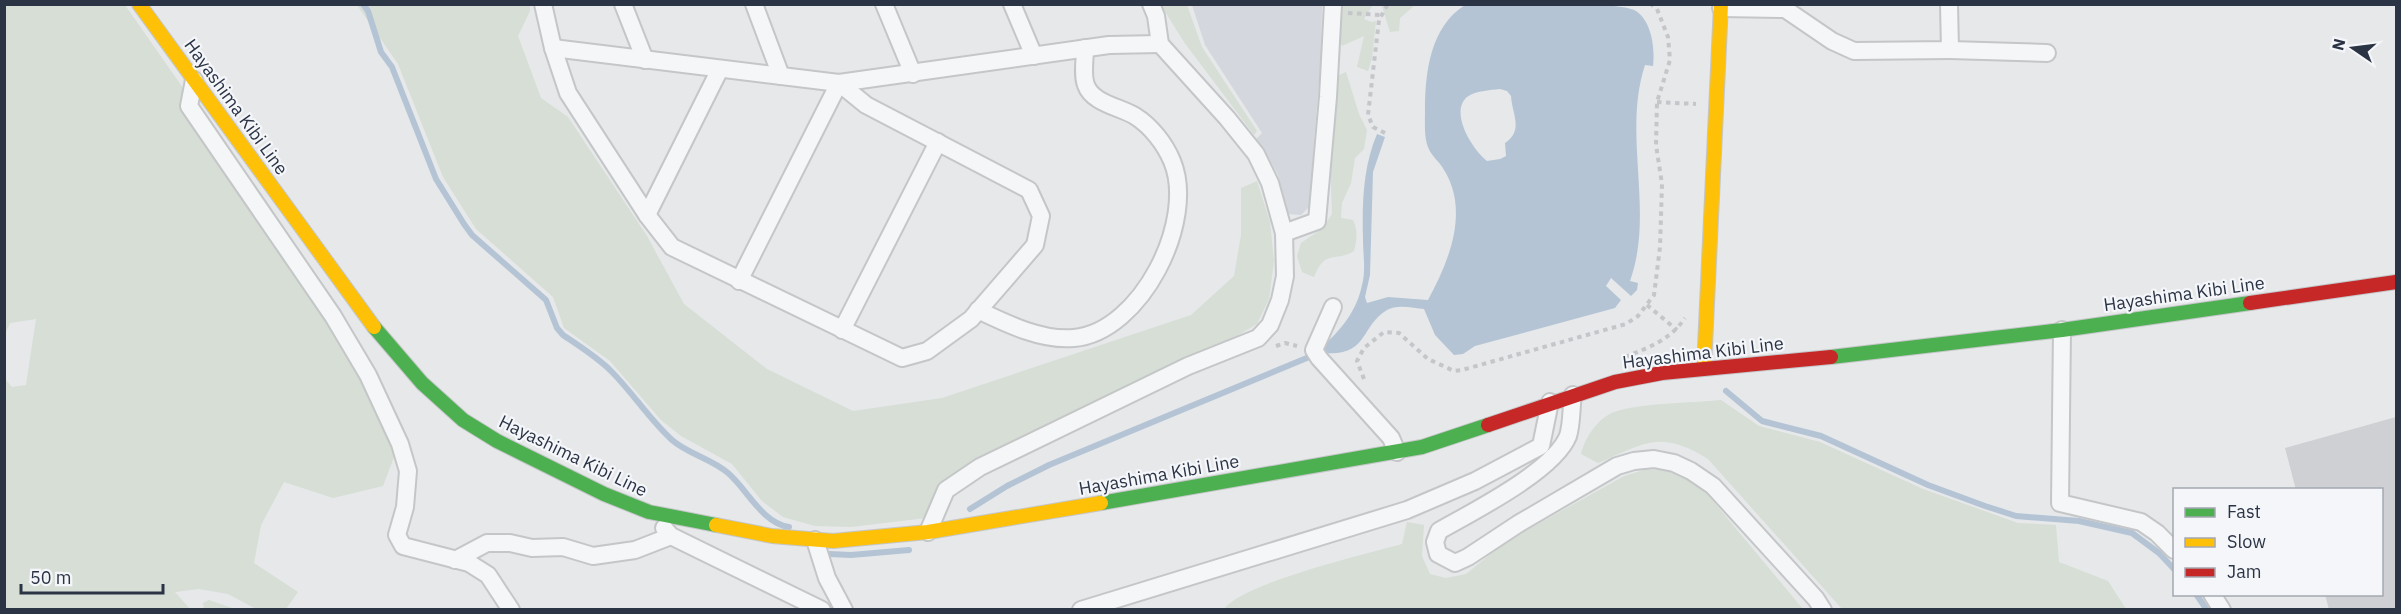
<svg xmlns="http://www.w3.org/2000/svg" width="2401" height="614" font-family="'IBM Plex Sans',sans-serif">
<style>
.built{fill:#d4d7dd}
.green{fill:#d6ded6}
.water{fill:#b4c4d5;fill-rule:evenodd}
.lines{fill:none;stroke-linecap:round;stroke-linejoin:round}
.stream{stroke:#b4c4d5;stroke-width:6}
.building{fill:#ced0d3}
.street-casing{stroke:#c4c6c8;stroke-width:20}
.fast-casing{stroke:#c4c6c8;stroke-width:16}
.slow-casing{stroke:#c4c6c8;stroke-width:16}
.jam-casing{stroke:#c4c6c8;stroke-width:16}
.path{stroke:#c5c6ca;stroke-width:4;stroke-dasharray:4.5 4.5;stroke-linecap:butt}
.street{stroke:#f5f6f7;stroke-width:16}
.fast{stroke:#4caf50;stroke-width:14}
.slow{stroke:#ffc107;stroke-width:14}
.jam{stroke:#c62828;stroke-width:14}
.labels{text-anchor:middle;stroke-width:4.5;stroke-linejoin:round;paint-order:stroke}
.street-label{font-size:18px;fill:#2b3445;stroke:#f4f6f9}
</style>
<rect width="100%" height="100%" fill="#e6e8ea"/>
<path class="built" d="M1192 5H1322L1321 57 1314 141 1313 186 1309 207 1301 215 1287 214 1278 175 1265 151 1256 139 1262 133 1205 45Z"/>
<g class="green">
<path d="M5 5H125L183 88 181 110 336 333 362 378 391 439 394 457 383 486 333 498 284 482 261 525 254 563 298 592 286 609H256L228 594 199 589 175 592 190 609H5V379L12 387 26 385 36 319 10 323 5 334Z"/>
<path d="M357 5H530V11L518 36 541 98 568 117 647 236 684 304 767 369 853 411 942 398 1191 315 1234 276 1241 235V188L1257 181 1270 222 1274 261 1269 299 1257 324 1223 344 973 461 938 486 926 518 851 527 815 526 783 517 762 501 732 464 681 436 661 420 610 361 564 328 553 297 476 229 443 177 398 64Z"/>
<path d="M1161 5H1187L1202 47 1257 131 1254 135 1184 42Z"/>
<path d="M1339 5H1415L1400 18 1399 31 1390 32 1382 6H1372L1364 19 1371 22 1376 21 1372 58 1368 71 1357 67 1364 36 1342 46 1337 34Z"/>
<path d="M1346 72 1359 114 1367 130 1364 149 1355 158 1351 183 1342 203 1341 218 1353 220C1358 231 1357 239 1354 251 1334 263 1326 248 1314 277L1302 272 1297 256 1301 243 1323 228 1332 214 1330 157 1337 110V76Z"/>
<path d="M1721 400 1759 426 1820 442 1923 489 2018 523 2056 525 2059 562 2108 581 2126 609H1842L1708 459C1660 429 1645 443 1598 463L1581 454C1585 438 1597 419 1614 412 1640 403 1692 403 1721 400Z"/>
<path d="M1662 469 1680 475 1703 489 1803 609 1223 610C1244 582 1364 555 1402 544L1407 522 1424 525 1422 556 1430 574 1446 578 1466 574 1504 543 1624 476 1644 470Z"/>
<path d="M209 600 232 608 234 609H204L203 603Z"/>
</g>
<path class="water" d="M1465 5C1494 5 1617 0 1636 11 1652 22 1655 48 1653 66L1645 65C1622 135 1655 211 1630 281L1638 283 1637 290 1631 296 1611 278 1606 286 1621 300 1615 308 1475 346 1463 354 1454 355 1435 335 1424 309C1414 308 1397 304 1387 310 1360 326 1369 356 1325 353L1323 346C1342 329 1357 310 1362 285 1366 271 1363 253 1363 239 1362 203 1363 167 1377 134L1385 137 1373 172 1370 275 1365 297 1367 303 1388 297 1428 300C1444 270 1460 235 1455 200 1454 191 1449 177 1444 170 1440 162 1431 156 1428 147 1424 137 1425 122 1425 111 1425 73 1430 27 1465 5ZM1500 89 1507 91 1511 96C1512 114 1524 130 1505 143L1506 156 1500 159 1487 161C1473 150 1449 113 1467 97 1475 91 1490 90 1500 89Z"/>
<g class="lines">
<g class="stream">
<path d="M363 4 368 11 381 52 392 67 436 179 464 224 472 235 546 300 557 328 563 335C579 346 597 357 611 371 633 393 649 419 672 440 688 454 712 459 728 473 747 489 762 523 789 527"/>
<path d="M1726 391 1762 421 1821 436 1928 485 1985 506 2016 516 2079 521 2132 533 2159 553 2174 569"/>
<path d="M970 509 1007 486 1049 465 1314 355"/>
<path d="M829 554 851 555 909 550"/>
<path d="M2196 594 2207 610"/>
</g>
</g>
<path class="building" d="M2396 417V610H2329L2325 594H2382V490H2296L2285 448Z"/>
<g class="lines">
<defs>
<g id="street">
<path d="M543 4 553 48 568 93 647 215 672 247 902 358 927 351 971 319 1035 245 1041 216 1029 190 866 105 839 83"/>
<path d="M623 4 645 60"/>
<path d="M754 4 781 76"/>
<path d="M884 4 913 74"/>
<path d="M1012 4 1034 56"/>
<path d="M1721 8 1785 9 1832 41 1854 51 1950 50 1949 4"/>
<path d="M553 48 839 83 1109 45 1160 44"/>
<path d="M1950 50 2047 53"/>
<path d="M194 80 189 106 333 316 368 375 400 444 408 471 405 507 397 535 403 546 469 563 488 575 511 610"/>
<path d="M647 215 720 69"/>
<path d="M1284 233 1317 221 1328 97 1333 4"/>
<path d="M739 281 839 83"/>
<path d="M1333 307 1314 350 1319 358 1391 438 1397 452"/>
<path d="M978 310C1007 324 1042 341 1074 338 1141 332 1197 220 1172 161 1165 144 1151 126 1135 116 1120 107 1092 103 1086 85 1082 75 1085 59 1085 48"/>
<path d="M842 330 938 142"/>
<path d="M2062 330 2060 503 2141 522 2157 533 2174 550"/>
<path d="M1573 395C1571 407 1572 424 1568 436 1554 471 1472 512 1439 531L1435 542 1438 554 1455 563 1468 557 1518 524 1617 466 1634 461 1654 459 1674 463 1691 471 1713 486 1816 599 1823 610"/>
<path d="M664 528 671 536 822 610"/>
<path d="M928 532 946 490 980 467 1188 366 1258 338 1270 325 1280 300 1285 276 1284 233 1270 183 1256 154 1227 118 1160 44 1156 16 1151 4"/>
<path d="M815 540 827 578 844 610"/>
<path d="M455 560 487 543H510L532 548 563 547 593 556 635 550 671 536"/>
<path d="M2212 594 2222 610"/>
<path d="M1081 610 1407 510 1475 481 1541 446 1550 402"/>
</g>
<g id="fast">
<path d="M374 327 422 383 463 420 497 441 604 494 649 512 716 525"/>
<path d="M1831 357 2062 330 2250 303"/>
<path d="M1101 503 1422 447 1488 425"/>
</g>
<g id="slow">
<path d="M139 4 374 327"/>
<path d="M1704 368 1721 4"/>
<path d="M716 525 772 536 833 541 928 532 1101 503"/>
</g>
<g id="jam">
<path d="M2250 303 2396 282"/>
<path d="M1488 425 1615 382 1662 373 1831 357"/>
</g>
</defs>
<use href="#street" class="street-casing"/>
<use href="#fast" class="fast-casing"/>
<use href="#slow" class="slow-casing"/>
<use href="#jam" class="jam-casing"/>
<g class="path">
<path d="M1348 13 1381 15"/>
<path d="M1657 102 1696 104"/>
<path d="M1385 133 1373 127 1368 115 1379 20 1388 4"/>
<path d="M1647 305 1677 330"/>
<path d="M1276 346 1285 343 1297 346"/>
<path d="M1625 357C1650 347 1670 340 1685 318"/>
<path d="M1364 379 1357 361 1364 348 1384 332 1399 333 1428 359 1454 371 1462 370 1626 324 1638 316 1654 295 1660 247 1662 184 1656 145 1657 102 1670 60 1668 37 1657 9 1651 4"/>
</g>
<use href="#street" class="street"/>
<use href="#fast" class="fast"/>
<use href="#slow" class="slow"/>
<use href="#jam" class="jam"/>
</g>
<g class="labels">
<g class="street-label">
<text transform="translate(236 107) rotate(54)" y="6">Hayashima Kibi Line</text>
<text transform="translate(2184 294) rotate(-8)" y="6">Hayashima Kibi Line</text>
<text transform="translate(1703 353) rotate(-7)" y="6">Hayashima Kibi Line</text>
<text transform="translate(573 456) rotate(26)" y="6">Hayashima Kibi Line</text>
<text transform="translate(1159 475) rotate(-10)" y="6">Hayashima Kibi Line</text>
</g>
</g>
<rect width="2401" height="614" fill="none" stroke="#2b3445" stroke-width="12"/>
<rect x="2173" y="488" width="210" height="108" fill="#f4f6f9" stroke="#a4a8b1" stroke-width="1.5"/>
<rect x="2185" y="508" width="30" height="9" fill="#4caf50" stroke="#a4a8b1" stroke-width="1.5"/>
<text x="2227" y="518" font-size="18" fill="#2b3445">Fast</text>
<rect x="2185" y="538" width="30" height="9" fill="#ffc107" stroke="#a4a8b1" stroke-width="1.5"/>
<text x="2227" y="548" font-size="18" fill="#2b3445">Slow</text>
<rect x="2185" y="568" width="30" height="9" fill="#c62828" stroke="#a4a8b1" stroke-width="1.5"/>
<text x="2227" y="578" font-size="18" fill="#2b3445">Jam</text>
<g transform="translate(2353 48) rotate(284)" stroke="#f4f6f9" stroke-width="4.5" paint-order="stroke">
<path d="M0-4.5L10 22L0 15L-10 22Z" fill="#2b3445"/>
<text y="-9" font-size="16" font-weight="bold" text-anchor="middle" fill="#2b3445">N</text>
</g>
<path d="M21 584v9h142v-9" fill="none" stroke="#2b3445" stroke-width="3"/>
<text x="30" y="584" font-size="18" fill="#2b3445" stroke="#f4f6f9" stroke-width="4.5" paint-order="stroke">50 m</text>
</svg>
